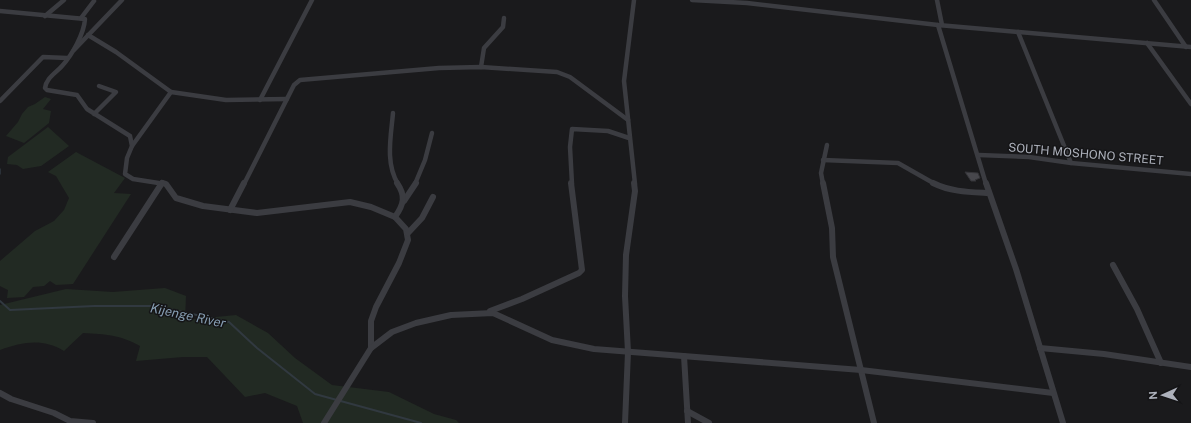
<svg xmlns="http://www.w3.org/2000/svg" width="1191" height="423" font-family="'Public Sans',sans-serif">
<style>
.green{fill:#222a23}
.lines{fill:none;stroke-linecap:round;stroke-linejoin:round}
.stream-far1{stroke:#313940;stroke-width:1.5}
.stream{stroke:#313940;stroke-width:2}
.building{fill:#47474c;stroke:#343438}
.minor-far1{stroke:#3b3c41;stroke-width:4.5}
.minor{stroke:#3b3c41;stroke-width:6}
.labels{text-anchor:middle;stroke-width:3;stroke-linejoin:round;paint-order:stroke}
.street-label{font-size:12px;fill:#adb1bb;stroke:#151517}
.water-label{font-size:13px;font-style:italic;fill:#879eb3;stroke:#151517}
</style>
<rect width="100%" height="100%" fill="#1a1a1c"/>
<g class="green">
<path d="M45 97 51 99 43 109 51 111 49 123 24 143 6 136 18 122 22 114 28 107 35 104Z"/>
<path d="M48 127 69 146 41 166 23 169 17 165 7 164 8 157Z"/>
<path d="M76 152 125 178 114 193 131 194 73 284 56 285 50 281 44 286 33 287 24 297 7 298 8 290 0 286V261L35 231 54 221 64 210 69 198 56 176 48 172Z"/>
<path d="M165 288 186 296 185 320 236 315 268 333 295 358 332 385 389 392 434 414 456 420 459 423H303L297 406 265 393 245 397 207 357H183L136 361 140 346C120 335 106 334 83 333L64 351C42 338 23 342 0 350V305L66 289 113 292Z"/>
</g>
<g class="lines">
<path class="stream-far1" d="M0 169V174"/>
<path class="stream" d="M0 301 10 310 94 306H155L229 322 257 348 315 394 421 423"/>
</g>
<path class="building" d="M965 172 978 173 980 178 975 180 976 181H971Z"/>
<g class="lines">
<g class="minor-far1">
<path d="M634 0 624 81 635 184"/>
<path d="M692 0 747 3 938 25 1191 47"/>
<path d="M937 0 942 25"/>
<path d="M1154 0 1186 47"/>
<path d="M0 11 85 19C84 34 72 55 62 66 56 73 46 78 45 88L47 90 77 95 87 109 130 136 132 146 127 158 125 174 133 179 165 184"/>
<path d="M45 16 64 0"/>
<path d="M81 18 94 1"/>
<path d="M938 25 986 184"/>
<path d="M1018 32 1071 163"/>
<path d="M88 35 116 52 171 92 132 146"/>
<path d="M1147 43 1191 104"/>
<path d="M74 50 122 0"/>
<path d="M481 67 484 48 503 27 504 18"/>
<path d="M171 92 226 100 287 99"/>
<path d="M260 100 312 0"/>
<path d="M0 101 43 57 67 58"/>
<path d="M393 113C391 136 385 163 398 184"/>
<path d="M94 114 116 92 99 86"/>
<path d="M979 155 1029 157 1071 163 1191 174"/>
<path d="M823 160 898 163 935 184"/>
<path d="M161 184 162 182"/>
<path d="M244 184 294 85 300 80 439 68 481 67 557 72 570 77 628 120"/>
<path d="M415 184 425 160 432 133"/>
<path d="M572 184 570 147 572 129 608 131 629 138"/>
<path d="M823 184 821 173 827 145"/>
</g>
<g class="minor">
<path d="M163 183 166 184 176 198 203 206 257 213 350 202 371 207 395 217 406 229 408 240 399 263 376 307 371 321V348"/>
<path d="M823 183 832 228 833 257 874 423"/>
<path d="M933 183C951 192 969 192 989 193"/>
<path d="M986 183 1016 269 1063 423"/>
<path d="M404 201 416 183"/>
<path d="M230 210 244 183"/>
<path d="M395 217C404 204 406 196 397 183"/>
<path d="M408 233 422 218 433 197"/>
<path d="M114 257 162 183"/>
<path d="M1113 265 1137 309 1161 363"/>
<path d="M490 311 522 299 579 273 582 270 571 183"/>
<path d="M1040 348 1104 354 1191 367"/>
<path d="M684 356 688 423"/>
<path d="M0 393 11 399 54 413 70 421 93 423"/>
<path d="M687 411 709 423"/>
<path d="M324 423 371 348 392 332 416 323 451 315 493 313 552 340 594 349 861 370 1053 393"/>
<path d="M625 423 628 352 625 296 626 255 635 191 634 183"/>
</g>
</g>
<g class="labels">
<g class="street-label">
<text transform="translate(1086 154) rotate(5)" y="4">SOUTH MOSHONO STREET</text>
</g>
<g class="water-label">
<text transform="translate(188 315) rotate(12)" y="5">Kijenge River</text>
</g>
</g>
<g transform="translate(1163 395) rotate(267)" stroke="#151517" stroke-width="3" paint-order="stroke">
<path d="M0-3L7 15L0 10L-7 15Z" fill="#adb1bb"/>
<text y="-6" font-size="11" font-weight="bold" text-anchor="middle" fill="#adb1bb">N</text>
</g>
</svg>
